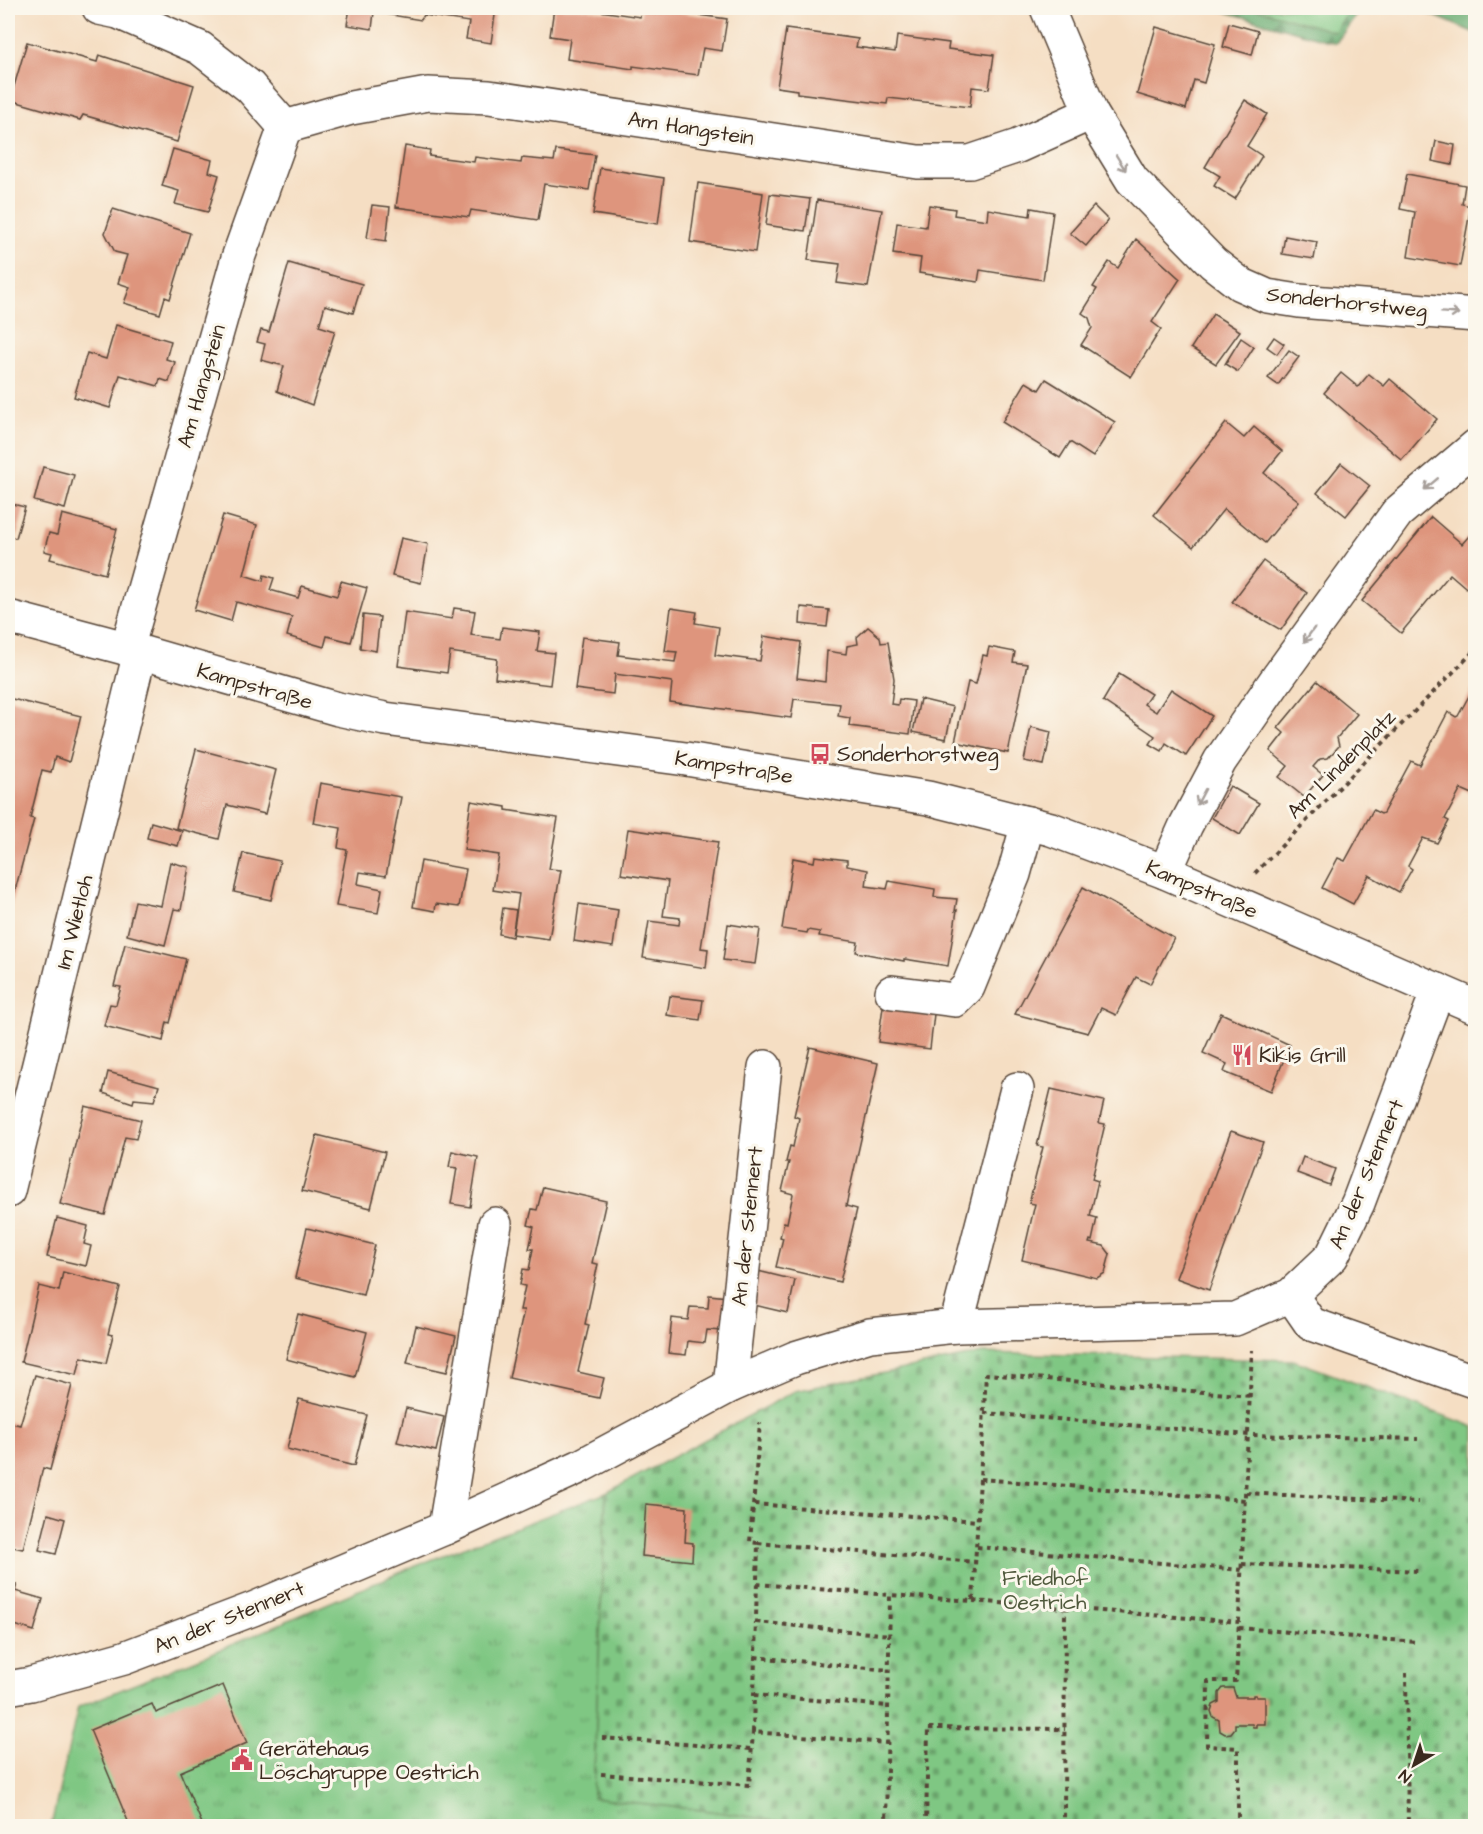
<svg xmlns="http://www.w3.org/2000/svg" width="1483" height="1834" font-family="'Architects Daughter',sans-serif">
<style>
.grass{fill:url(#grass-tufts);stroke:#5d7850;stroke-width:1.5}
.forest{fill:url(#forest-firs);stroke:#516b48;stroke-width:1.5}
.cemetery{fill:url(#cemetery-stones);stroke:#5d7850;stroke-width:1.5}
.green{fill:#7fc783;stroke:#5d7850;stroke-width:1.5}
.building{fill:#de957d}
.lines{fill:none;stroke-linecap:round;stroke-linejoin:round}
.minor-casing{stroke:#574537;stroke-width:36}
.path{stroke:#574537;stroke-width:4;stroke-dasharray:4.5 4.5;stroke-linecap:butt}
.minor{stroke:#fff;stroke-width:33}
.oneway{stroke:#a79f9a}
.labels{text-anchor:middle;stroke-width:6;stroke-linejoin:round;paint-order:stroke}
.street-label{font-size:21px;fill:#3b2a1e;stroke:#fbf7ec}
.poi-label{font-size:21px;fill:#3b2a1e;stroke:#fbf7ec;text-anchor:start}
.park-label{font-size:21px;fill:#4f593c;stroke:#fbf7ec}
</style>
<defs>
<pattern id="grass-tufts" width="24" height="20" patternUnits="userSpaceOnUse" patternTransform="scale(1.5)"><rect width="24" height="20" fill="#7fc783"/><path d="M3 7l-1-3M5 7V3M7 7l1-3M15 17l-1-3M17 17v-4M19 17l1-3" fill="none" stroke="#69a26b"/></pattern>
<pattern id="forest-firs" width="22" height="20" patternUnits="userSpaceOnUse" patternTransform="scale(1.5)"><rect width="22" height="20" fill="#67ac71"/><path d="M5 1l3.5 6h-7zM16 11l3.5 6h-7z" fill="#568c5c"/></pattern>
<pattern id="cemetery-stones" width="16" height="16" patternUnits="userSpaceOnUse" patternTransform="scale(1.5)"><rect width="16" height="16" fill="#7fc783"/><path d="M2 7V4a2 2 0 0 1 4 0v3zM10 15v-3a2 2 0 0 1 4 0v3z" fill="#69a26b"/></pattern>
</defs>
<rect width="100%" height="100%" fill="#fbf7ec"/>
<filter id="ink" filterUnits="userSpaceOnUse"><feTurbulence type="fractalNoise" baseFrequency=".0167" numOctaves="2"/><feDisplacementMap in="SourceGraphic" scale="12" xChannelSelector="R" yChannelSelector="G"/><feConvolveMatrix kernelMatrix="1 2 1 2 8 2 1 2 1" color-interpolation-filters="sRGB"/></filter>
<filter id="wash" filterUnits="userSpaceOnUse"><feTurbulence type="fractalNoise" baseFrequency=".008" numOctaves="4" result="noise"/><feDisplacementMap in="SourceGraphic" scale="24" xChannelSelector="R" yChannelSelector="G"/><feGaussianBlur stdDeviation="1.35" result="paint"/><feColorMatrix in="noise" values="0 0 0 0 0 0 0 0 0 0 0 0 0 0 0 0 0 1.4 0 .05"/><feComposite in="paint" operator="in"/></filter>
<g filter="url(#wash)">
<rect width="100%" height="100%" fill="#f5dec3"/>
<path class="grass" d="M606 1493 593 1798 711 1811 810 1826H51L78 1707 210 1654 415 1566Z"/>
<g class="forest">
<path d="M1212 8H1361L1336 43Z"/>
<path d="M1416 8H1475V33Z"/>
</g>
<path class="cemetery" d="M983 1353 1293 1360 1475 1427V1826H810L711 1811 593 1798 606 1493 795 1391Z"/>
<path class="green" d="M1254 8H1350L1335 32Z"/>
<g id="blocks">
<g class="building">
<path d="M350 8H496L491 43 466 39 469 22 424 15 421 20 374 12 372 29 347 25Z"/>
<path d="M554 8H580L640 17 642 8H648L727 19 722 51 703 48 698 75 633 66V69L567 59 570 39 550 36Z"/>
<path d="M1229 23 1258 31 1252 55 1223 47Z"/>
<path d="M1156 27 1215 44 1204 83 1194 80 1186 109 1137 94Z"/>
<path d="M786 29 858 39 856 47 895 52 897 36 949 43 948 49 994 55 989 89 972 87 970 107 888 98 887 104 797 93V90L777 87Z"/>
<path d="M27 42 97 62 99 55 194 85 177 142 83 115 80 120 10 100Z"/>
<path d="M1245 100 1267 114 1247 146 1262 156 1235 199 1214 186 1220 176 1205 167Z"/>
<path d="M1436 141 1455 145 1452 165 1432 161Z"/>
<path d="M405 146 430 150 429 156 474 162 475 157 521 163 522 158 554 161 556 150 595 155 589 190 544 184 538 220 471 210 469 217 396 207Z"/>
<path d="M173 149 212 160 209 172 219 175 208 212 175 204 179 191 162 186Z"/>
<path d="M600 168 664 178 658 224 593 214Z"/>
<path d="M1407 174 1465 185 1462 204 1471 206 1460 266 1408 257 1415 212 1400 209Z"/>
<path d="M698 183 763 193 755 252 690 242Z"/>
<path d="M770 194 810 199 805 231 766 225Z"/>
<path d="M817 200 882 210 868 287 837 283 840 264 808 260Z"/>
<path d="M372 205 390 207 386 241 367 238Z"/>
<path d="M929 205 955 209 954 215 987 220 988 209 1030 216 1031 208 1053 212 1043 280 980 270 978 282 919 273 921 258 893 254 897 223 926 227Z"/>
<path d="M1094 206 1108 220 1086 246 1070 233Z"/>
<path d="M113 209 190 233 170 299 165 297 160 314 124 303 130 287 118 283 127 255 115 252 105 233Z"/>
<path d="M1285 236 1317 242 1314 259 1282 254Z"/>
<path d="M1136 239 1180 279 1152 322 1161 329 1131 377 1081 345 1092 328 1089 318 1082 313 1097 289 1093 287 1109 262 1118 268Z"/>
<path d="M289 263 362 284 353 313 325 305 319 326 335 331 312 405 277 391 284 366 261 360 265 344 257 342 261 330 269 332Z"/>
<path d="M1213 314 1240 331 1216 364 1191 348Z"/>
<path d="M116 325 171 341 166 359 175 362 169 382 160 379 158 386 120 375 110 408 74 397 87 353 106 359Z"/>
<path d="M1274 337 1284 344 1277 354 1267 347Z"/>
<path d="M1241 338 1254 347 1238 372 1225 364Z"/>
<path d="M1289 350 1299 357 1278 385 1268 378Z"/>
<path d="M1341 373 1358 387 1369 374 1384 386 1390 379 1437 419 1402 460 1324 393Z"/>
<path d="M1046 379 1115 422 1093 457 1070 442 1060 458 1002 422 1026 382 1039 390Z"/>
<path d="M1226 423 1244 438 1254 427 1282 451 1264 473 1299 501 1265 543 1224 509 1193 547 1154 515Z"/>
<path d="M1341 463 1370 486 1346 516 1317 493Z"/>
<path d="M43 467 74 475 65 509 34 501Z"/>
<path d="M8 503 25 507 16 538 8 536Z"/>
<path d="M62 514 117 529 105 574 50 559 52 553 44 551 49 533 57 535Z"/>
<path d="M223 515 257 525 244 575 263 581 264 575 274 578 270 590 298 598 302 586 337 596 341 581 367 588 351 642 327 636 324 647 287 636 292 617 236 602 231 621 194 610Z"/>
<path d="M1431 517 1462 544 1476 528V588L1472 593 1450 574 1401 633 1362 601Z"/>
<path d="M401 538 428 544 421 583 392 576Z"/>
<path d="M1263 561 1307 593 1281 630 1232 602Z"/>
<path d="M801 607 829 610 827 627 800 624Z"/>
<path d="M454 608 475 611 471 635 500 639 502 627 540 632 537 651 554 653 550 685 495 678 497 659 450 652 447 673 398 666 405 612 452 619Z"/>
<path d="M671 608 697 612 695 623 719 627 715 655 760 661 764 636 801 642 797 678 825 682 827 651 846 654 847 646 858 644 857 637 868 627 880 637 881 643 888 642 894 679 891 704 898 705 899 699 914 701 910 734 849 726 850 718 838 716 840 704 794 699 791 718 670 702 672 682 615 674 613 694 575 689 582 637 620 642 618 655 675 662 677 652 665 651Z"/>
<path d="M363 615 380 617 376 651 360 648Z"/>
<path d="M989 647 1015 652 1013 662 1027 664 1008 753 955 742 968 682 976 684 983 655 987 656Z"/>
<path d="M1119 674 1151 694 1144 704 1156 712 1171 689 1212 716 1186 756 1166 743 1162 751 1150 744 1155 736 1103 701Z"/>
<path d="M1317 681 1357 714 1337 738 1339 746 1328 758 1320 759 1313 767 1323 775 1304 797 1279 777 1288 766 1270 751 1284 733 1278 728Z"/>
<path d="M1476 683 1475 795 1461 789 1445 819 1449 821 1437 843 1423 838 1408 866 1412 869 1399 892 1369 875 1353 904 1322 888 1338 858 1345 861 1373 810 1381 814 1383 813 1411 761 1420 765 1448 712 1456 717 1458 716Z"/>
<path d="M8 698 81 716 69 762 55 757 51 772 42 770 30 818 34 819 8 917Z"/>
<path d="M920 699 953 707 946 739 913 732Z"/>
<path d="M1031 727 1051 732 1044 765 1024 761Z"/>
<path d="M196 749 276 770 265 814 227 805 219 839 176 828Z"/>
<path d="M320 783 401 797 386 876 360 872 358 884 382 889 378 913 336 906 347 850 338 848 341 828 313 823Z"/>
<path d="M1230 786 1259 803 1240 835 1212 818Z"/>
<path d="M471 801 506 807V810L558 818 549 869 561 870 549 939 513 934 519 894 493 890 499 855 464 850Z"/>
<path d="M151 822 182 831 178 846 147 838Z"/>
<path d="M628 829 718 842 701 948 708 949 706 968 643 958 649 921 679 925 680 918 663 916 668 881 621 874Z"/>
<path d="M243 853 280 861 271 900 234 892Z"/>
<path d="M815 856 847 860V866L868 870 866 886 887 889 889 881 935 889 934 897 957 899 955 911 957 910 948 966 904 959V961L856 952 858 942 819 936 820 932 808 930 807 933 782 929 793 858 814 862Z"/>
<path d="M421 861 466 869 459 907 436 904 435 911 413 907Z"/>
<path d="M170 862 189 867 181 910 174 909 165 945 127 935 135 901 161 906Z"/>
<path d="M1083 887 1174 938 1150 984 1136 977 1116 1015 1101 1008 1088 1033 1015 1014Z"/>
<path d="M579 904 618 910 613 947 574 941Z"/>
<path d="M503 908 516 910 512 937 499 934Z"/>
<path d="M728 924 760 929 755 964 723 960Z"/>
<path d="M125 944 186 959 170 1023 167 1022 163 1041 104 1026 110 1004 116 1005 121 987 114 986Z"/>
<path d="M670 996 703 1000 700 1020 667 1015Z"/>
<path d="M883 1007 934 1014 930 1049 878 1042Z"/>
<path d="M1221 1013 1290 1045 1271 1091 1224 1072 1227 1064 1203 1053Z"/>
<path d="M810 1047 878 1063 846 1206 857 1209 840 1282 776 1267 783 1238 780 1237 784 1222 787 1223 793 1194 782 1191 789 1162H786L790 1146 793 1147 799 1118 794 1116Z"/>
<path d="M108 1072 159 1086 154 1101 134 1099 133 1103 103 1093Z"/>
<path d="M1051 1089 1104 1101 1099 1123 1105 1124 1092 1179 1098 1181 1090 1216 1097 1218 1092 1241 1090 1240 1089 1243 1104 1246 1110 1254 1105 1273 1097 1278 1022 1260 1035 1204 1029 1203 1043 1147 1037 1146Z"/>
<path d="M85 1106 141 1120 136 1139 125 1137 105 1215 60 1204Z"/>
<path d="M1231 1131 1263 1142 1209 1290 1176 1278Z"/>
<path d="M317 1135 385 1152 371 1208 302 1191Z"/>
<path d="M452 1151 478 1157 470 1207 451 1204 457 1168 449 1167Z"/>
<path d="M1303 1157 1335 1169 1329 1185 1297 1173Z"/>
<path d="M543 1187 606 1201 592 1263 598 1264 585 1324 589 1325 578 1372 604 1378 599 1398 509 1378 524 1310H520L525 1286 520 1285 523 1269 529 1270 533 1249H529L534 1227 528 1225 532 1209 537 1210Z"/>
<path d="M57 1218 88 1226 84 1244 91 1246 86 1266 47 1257Z"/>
<path d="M307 1228 375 1245 363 1295 295 1278Z"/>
<path d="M758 1271 795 1280 788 1313 750 1304Z"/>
<path d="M63 1272 120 1287 108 1334 113 1335 106 1363 81 1357 77 1375 21 1362 39 1286 59 1291Z"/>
<path d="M709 1295 728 1297 724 1331 707 1330 705 1343 688 1341 686 1355 668 1353 672 1318 688 1320 690 1307 708 1308Z"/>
<path d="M298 1314 367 1332 355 1377 286 1359Z"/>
<path d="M416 1326 456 1336 447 1372 407 1363Z"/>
<path d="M35 1375 72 1385 50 1470 43 1468 23 1549 8 1546V1422L20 1425Z"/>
<path d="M299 1399 367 1415 354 1466 287 1449Z"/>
<path d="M406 1408 444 1417 436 1451 397 1442Z"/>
<path d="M646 1504 687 1508 685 1542 693 1543 692 1561 642 1556Z"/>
<path d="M48 1514 65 1519 56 1554 39 1550Z"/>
<path d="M8 1582 17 1584 15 1591 43 1599 34 1631 8 1623Z"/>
<path d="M223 1685 247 1743 180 1772 203 1826H130L90 1730 152 1704 156 1713Z"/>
<path d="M1223 1688H1233L1236 1697H1253V1695H1256V1697H1265V1724H1256V1727H1253L1252 1724H1235V1728L1231 1733 1225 1734 1220 1731 1219 1720 1213 1717 1211 1711 1213 1705 1219 1702V1693Z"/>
</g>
</g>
</g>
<g filter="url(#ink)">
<use href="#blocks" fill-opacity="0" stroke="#574537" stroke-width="1.5"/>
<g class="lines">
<defs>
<g id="minor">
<path d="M99 8 118 12 200 48 250 87 285 127"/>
<path d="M1047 8 1091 113 1132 180 1213 263 1240 284 1267 296 1299 301 1476 315"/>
<path d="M285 127 351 108 428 94 489 97 918 162H970L1018 146 1091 113"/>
<path d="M8 617 140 652 338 709 385 719 686 759 928 798 1051 829 1165 872 1476 1007"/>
<path d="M127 649 238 258 285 127"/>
<path d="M1165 872 1186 825 1220 761 1276 680 1397 513 1476 446"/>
<path d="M892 992 955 1000 968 987 1014 874 1028 823"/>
<path d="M8 1191 140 652"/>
<path d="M1291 1295 1311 1324 1476 1382"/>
<path d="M956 1326 1017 1089"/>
<path d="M730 1386 765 1067"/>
<path d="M445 1528 495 1224"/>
<path d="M8 1688 31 1684 124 1658 253 1609 445 1528 579 1467 730 1386 795 1358 870 1335 956 1326 1235 1319 1291 1295 1332 1256 1358 1203 1438 990"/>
</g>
</defs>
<use href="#minor" class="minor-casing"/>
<g class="path">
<path d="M1255 873 1476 649"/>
<path d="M984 1413 1249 1435 1418 1439"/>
<path d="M980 1479 1245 1500"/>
<path d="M1246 1493 1418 1502"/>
<path d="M754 1504 978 1521"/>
<path d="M758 1543 975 1562"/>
<path d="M977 1547 1242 1570"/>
<path d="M1242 1564 1420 1571"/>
<path d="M757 1584 890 1595"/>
<path d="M973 1601 1065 1608 1064 1826"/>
<path d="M1065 1608 1239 1622"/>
<path d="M756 1622 890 1635"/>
<path d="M1239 1628 1417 1642"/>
<path d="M1474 1654H1476"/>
<path d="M755 1657 889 1670"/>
<path d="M1406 1673 1408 1826"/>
<path d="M754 1695 888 1706"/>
<path d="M753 1732 758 1543 750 1542 760 1423"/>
<path d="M602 1738 751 1749"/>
<path d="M601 1774 749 1785 753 1732 887 1743"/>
<path d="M886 1826 890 1595 973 1601 986 1374 1251 1396"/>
<path d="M926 1826 928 1728 1065 1729"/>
<path d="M1238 1826V1748L1207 1746 1208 1681H1236L1252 1350"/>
</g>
<use href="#minor" class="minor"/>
</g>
<defs><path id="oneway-shaft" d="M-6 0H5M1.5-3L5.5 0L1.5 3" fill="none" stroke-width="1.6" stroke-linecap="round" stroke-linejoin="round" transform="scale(1.5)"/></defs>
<g class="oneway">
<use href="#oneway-shaft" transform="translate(1121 163) rotate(58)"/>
<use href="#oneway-shaft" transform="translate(1450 313) rotate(4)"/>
<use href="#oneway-shaft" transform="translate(1431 484) rotate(140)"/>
<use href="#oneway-shaft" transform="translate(1309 635) rotate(126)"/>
<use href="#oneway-shaft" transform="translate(1201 797) rotate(118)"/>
</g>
</g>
<defs>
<symbol id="bus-bare" viewBox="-9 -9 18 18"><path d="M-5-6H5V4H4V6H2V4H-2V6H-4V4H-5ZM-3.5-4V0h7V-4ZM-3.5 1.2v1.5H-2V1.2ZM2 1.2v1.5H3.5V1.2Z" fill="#d1495b" stroke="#fbf7ec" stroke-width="2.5" paint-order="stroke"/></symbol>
<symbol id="restaurant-bare" viewBox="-9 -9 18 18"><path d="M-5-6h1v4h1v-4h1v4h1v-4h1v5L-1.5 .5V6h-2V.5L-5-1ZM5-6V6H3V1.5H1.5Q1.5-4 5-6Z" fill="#d1495b" stroke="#fbf7ec" stroke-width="2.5" paint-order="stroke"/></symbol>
<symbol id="civic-bare" viewBox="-9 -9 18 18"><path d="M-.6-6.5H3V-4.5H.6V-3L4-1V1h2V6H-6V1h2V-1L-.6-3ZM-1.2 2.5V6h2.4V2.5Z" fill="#d1495b" stroke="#fbf7ec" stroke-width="2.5" paint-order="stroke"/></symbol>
</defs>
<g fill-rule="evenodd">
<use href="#bus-bare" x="805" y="739" width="30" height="30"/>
<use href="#restaurant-bare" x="1227" y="1040" width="30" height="30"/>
<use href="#civic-bare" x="227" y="1745" width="30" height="30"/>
</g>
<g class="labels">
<g class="street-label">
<text transform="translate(691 128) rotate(9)" y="7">Am Hangstein</text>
<text transform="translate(1347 302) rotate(6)" y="7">Sonderhorstweg</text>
<text transform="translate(201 386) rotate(-74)" y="7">Am Hangstein</text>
<text transform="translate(255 686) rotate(16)" y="7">Kampstraße</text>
<text transform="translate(1341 764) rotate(-45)" y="7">Am Lindenplatz</text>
<text transform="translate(734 767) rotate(9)" y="7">Kampstraße</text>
<text transform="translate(1202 889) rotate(23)" y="7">Kampstraße</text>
<text transform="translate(74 922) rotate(-76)" y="7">Im Wietloh</text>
<text transform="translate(1366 1174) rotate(-67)" y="7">An der Stennert</text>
<text transform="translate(747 1226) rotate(-84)" y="7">An der Stennert</text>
<text transform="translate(229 1617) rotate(-22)" y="7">An der Stennert</text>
</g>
<g class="poi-label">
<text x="837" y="761">Sonderhorstweg</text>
<text x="1259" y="1062">Kikis Grill</text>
<text x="259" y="1755">Gerätehaus<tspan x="259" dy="24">Löschgruppe Oestrich</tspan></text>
</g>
<g class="park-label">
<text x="1045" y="1585">Friedhof<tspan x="1045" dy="24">Oestrich</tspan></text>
</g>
</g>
<rect width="1483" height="1834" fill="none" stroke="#fbf7ec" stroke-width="30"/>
<g transform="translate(1414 1765) rotate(219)" stroke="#fbf7ec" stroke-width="4.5" paint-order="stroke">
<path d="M0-4.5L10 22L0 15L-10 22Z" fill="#3b2a1e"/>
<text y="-9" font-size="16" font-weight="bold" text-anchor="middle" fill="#3b2a1e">N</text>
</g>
</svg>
